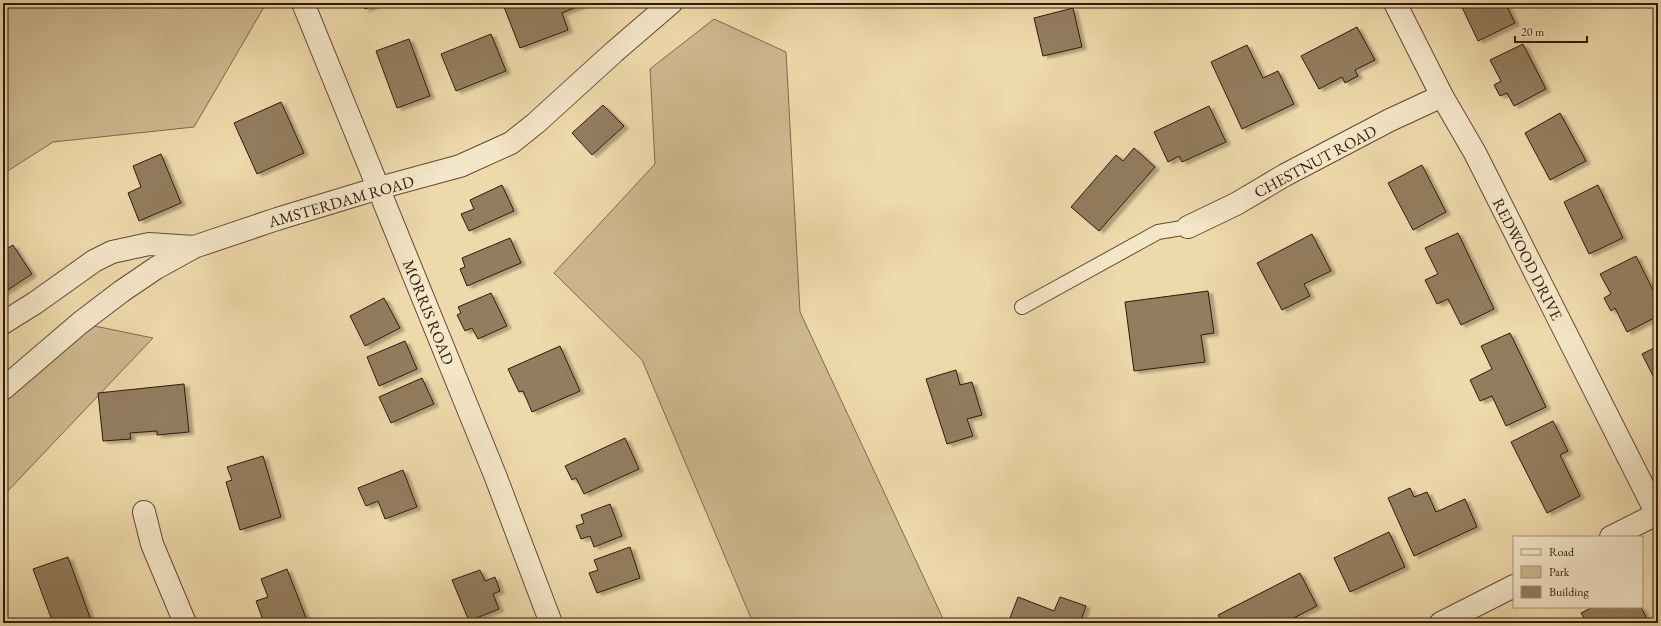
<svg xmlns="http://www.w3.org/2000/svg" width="1661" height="626" font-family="'EB Garamond',serif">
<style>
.green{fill:#ceb88f;stroke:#7f684e}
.building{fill:#937d5e;stroke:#30190c;filter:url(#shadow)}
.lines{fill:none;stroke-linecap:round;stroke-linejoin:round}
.service-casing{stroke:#604934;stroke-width:16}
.minor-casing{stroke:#604934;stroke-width:24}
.tertiary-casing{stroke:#604934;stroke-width:24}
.service{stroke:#f4e6c8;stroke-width:14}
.minor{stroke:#f4e6c8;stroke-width:22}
.tertiary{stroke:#f4e6c8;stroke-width:22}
.labels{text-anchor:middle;stroke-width:3.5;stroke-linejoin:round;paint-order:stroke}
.street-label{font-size:16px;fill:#30190c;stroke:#f4e6c8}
</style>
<defs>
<filter id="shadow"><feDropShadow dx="4.5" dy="2.5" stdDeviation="1" flood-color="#0004"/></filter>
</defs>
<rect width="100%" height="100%" fill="#eed9aa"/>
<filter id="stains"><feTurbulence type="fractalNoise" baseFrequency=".005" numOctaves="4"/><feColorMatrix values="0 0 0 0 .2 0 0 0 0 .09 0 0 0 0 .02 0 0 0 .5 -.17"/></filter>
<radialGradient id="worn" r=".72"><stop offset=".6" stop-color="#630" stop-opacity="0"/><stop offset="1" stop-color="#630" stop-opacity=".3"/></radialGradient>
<g class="green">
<path d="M3 3H262L264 7 194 127 53 142 3 174Z"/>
<path d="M714 19 786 52 800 312 945 623H753L642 360 554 273 655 164 650 69Z"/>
<path d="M80 323 153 338 3 496V389Z"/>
</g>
<g class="building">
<path d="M363 3H380L365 9Z"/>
<path d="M516 3H583L584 4 562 13 568 30 520 48 504 7Z"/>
<path d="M1460 3H1508L1506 4 1515 23 1478 41Z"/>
<path d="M1073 8 1082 47 1043 56 1034 18Z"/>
<path d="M1357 27 1375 60 1355 70 1358 76 1345 83 1342 77 1319 89 1301 56Z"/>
<path d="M491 34 506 71 456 91 441 54Z"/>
<path d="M409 39 430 96 397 108 376 51Z"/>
<path d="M1523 44 1546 89 1514 106 1507 93 1500 96 1494 85 1501 81 1490 60Z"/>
<path d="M1247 45 1263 78 1278 71 1294 104 1242 129 1211 62Z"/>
<path d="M281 102 304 153 257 174 234 123Z"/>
<path d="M603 105 624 126 592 155 572 133Z"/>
<path d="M1209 106 1226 142 1182 162 1179 156 1168 162 1154 132Z"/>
<path d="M1560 113 1586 161 1550 180 1525 133Z"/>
<path d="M1134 148 1155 167 1099 231 1071 207 1116 155 1123 161Z"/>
<path d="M161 154 181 203 139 221 128 193 141 187 133 166Z"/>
<path d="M1422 165 1446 212 1413 230 1388 183Z"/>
<path d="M502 185 514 211 469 231 461 214 474 209 470 200Z"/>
<path d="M1598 185 1623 238 1589 254 1564 202Z"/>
<path d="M1458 233 1494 309 1461 325 1448 299 1437 304 1425 280 1438 274 1425 248Z"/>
<path d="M1312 234 1331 271 1304 284 1310 296 1282 310 1257 263Z"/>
<path d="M510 238 521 263 467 286 460 269 465 267 462 258Z"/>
<path d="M13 245 32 274 3 293V251Z"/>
<path d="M1636 256 1658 300V316L1627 332 1615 308 1611 311 1604 298 1611 294 1600 274Z"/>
<path d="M1208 291 1214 333 1201 335 1205 362 1134 371 1125 302Z"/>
<path d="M491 293 507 326 478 339 472 328 465 331 457 315 461 313 458 307Z"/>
<path d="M384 298 400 328 365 346 350 316Z"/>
<path d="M1510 333 1546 407 1506 426 1492 396 1480 401 1470 380 1492 369 1481 346Z"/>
<path d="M405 341 417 369 379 386 367 357Z"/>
<path d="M560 346 580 391 532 412 523 391 519 392 508 369Z"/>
<path d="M1658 346V386L1642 354Z"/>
<path d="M956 370 960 385 972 382 982 415 967 419 973 436 947 444 926 379Z"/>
<path d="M422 378 434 404 391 423 379 397Z"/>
<path d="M184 384 189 432 157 435V431L130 433 131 439 103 441 98 393Z"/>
<path d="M1553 421 1568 451 1560 455 1580 496 1547 513 1511 442Z"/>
<path d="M625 438 639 469 584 494 576 478 572 480 565 466Z"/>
<path d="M263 456 281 517 240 530 226 482 232 480 227 467Z"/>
<path d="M403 470 417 507 385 519 378 501 366 506 358 488Z"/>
<path d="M1410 488 1414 497 1427 492 1436 512 1465 499 1477 527 1414 556 1388 498Z"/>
<path d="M610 504 622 536 594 547 590 536 581 539 576 526 584 523 581 515Z"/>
<path d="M1389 532 1405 567 1350 592 1334 558Z"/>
<path d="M630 547 640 578 597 593 589 573 598 570 594 560Z"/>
<path d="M68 557 92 623H53L33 569Z"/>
<path d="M287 569 308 623H264L256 601 268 597 261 579Z"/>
<path d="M480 570 485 581 495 577 500 591 493 594 499 609 469 621 452 580Z"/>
<path d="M1300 573 1317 606 1284 623H1222L1218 615Z"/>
<path d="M1018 597 1054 611 1060 597 1086 606 1080 623H1008Z"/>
<path d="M1593 607H1641L1649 623H1587L1581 613Z"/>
</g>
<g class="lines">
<defs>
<path id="service" d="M1022 307 1158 232 1188 227"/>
<g id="minor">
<path d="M303 3 495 475 551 623"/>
<path d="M1395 3 1442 96 1475 153 1658 516"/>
<path d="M1188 227 1236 204 1285 175 1390 120 1442 96"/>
<path d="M3 323 35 303 94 261 112 252 149 244 194 247"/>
<path d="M144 512 152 544 185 623"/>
<path d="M1611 537 1657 514"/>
<path d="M1441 623 1514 586"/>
</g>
<path id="tertiary" d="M3 389 80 323 122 291 156 268 194 247 277 219 379 188 460 166 511 143 536 123 614 52 671 3"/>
</defs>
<use href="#service" class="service-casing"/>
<use href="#minor" class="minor-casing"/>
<use href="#tertiary" class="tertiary-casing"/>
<use href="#service" class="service"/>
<use href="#minor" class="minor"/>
<use href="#tertiary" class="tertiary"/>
</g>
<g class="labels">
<g class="street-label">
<text transform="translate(1315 161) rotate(-28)" y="6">CHESTNUT ROAD</text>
<text transform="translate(341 201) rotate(-16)" y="6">AMSTERDAM ROAD</text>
<text transform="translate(1528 259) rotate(63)" y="6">REDWOOD DRIVE</text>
<text transform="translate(429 312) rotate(68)" y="6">MORRIS ROAD</text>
</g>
</g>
<rect width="1661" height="626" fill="none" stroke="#eed9aa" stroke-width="16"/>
<rect x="4" y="4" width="1653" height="618" fill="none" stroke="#30190c" stroke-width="2"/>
<rect x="8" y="8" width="1645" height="610" fill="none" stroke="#30190c"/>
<rect x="1513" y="536" width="130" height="72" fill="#f4e6c8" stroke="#a6947d"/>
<rect x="1521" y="549" width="20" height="6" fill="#f4e6c8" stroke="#a6947d"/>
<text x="1549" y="556" font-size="12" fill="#30190c">Road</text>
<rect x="1521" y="566" width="20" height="12" fill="#ceb88f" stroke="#a6947d"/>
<text x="1549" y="576" font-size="12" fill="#30190c">Park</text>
<rect x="1521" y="586" width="20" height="12" fill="#937d5e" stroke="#a6947d"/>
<text x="1549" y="596" font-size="12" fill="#30190c">Building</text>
<path d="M1515 36v6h72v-6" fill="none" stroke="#30190c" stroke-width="2"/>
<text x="1521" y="36" font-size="12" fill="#30190c" stroke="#f4e6c8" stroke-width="3" paint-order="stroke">20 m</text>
<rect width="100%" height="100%" filter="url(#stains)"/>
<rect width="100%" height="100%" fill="url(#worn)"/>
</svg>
